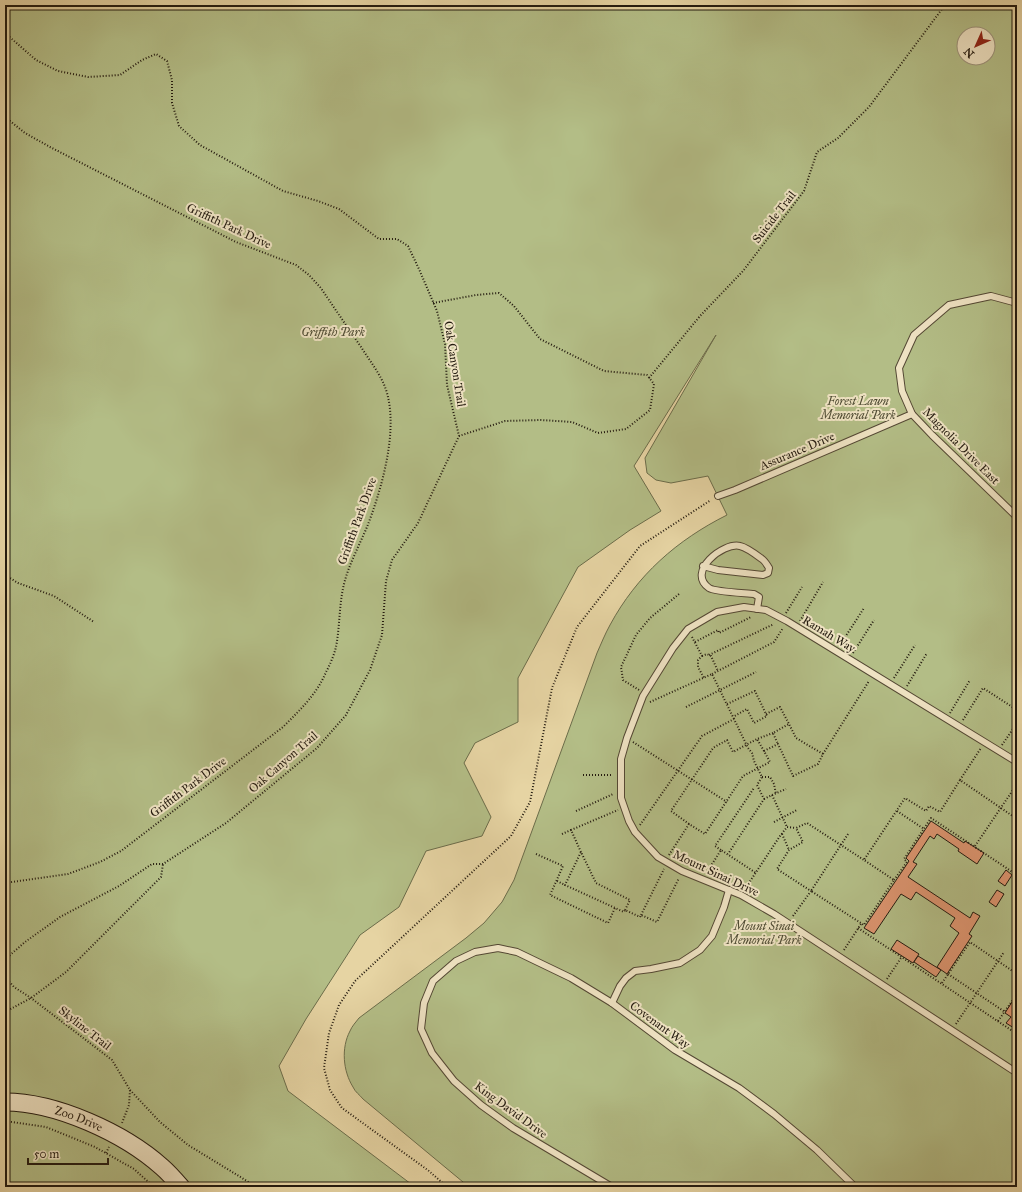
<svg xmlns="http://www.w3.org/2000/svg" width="1022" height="1192" font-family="'IM FELL Great Primer',serif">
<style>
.green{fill:#b3bd86;stroke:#6b6c4a;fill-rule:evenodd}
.building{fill:#dd9570;stroke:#231a0f}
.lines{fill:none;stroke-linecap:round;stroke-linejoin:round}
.lane-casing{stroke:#544834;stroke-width:8}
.secondary-casing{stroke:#231a0f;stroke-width:19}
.path{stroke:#231a0f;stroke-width:2;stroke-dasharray:1 2;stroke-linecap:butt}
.lane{stroke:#efe3c3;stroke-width:6}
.secondary{stroke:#efe3c3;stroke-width:17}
.labels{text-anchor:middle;stroke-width:4;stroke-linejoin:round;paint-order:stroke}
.street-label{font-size:12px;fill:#231a0f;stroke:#efe3c3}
.park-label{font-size:12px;font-style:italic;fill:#4e4b33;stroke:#efe3c3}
</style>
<rect width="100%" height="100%" fill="#e6d4a3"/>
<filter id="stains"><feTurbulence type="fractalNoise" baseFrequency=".005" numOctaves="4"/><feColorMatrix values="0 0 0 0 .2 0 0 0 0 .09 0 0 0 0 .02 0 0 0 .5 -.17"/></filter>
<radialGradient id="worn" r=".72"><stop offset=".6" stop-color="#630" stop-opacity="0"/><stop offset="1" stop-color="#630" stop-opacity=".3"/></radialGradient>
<path class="green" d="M5 5H1017V1187H469L363 1099C360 1095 355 1092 353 1087 343 1071 341 1048 350 1031 352 1026 356 1022 359 1018L466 938 484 923 502 902 514 880 597 653C601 644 605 634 610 625 637 575 677 540 727 515L708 476 671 483 656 480 647 473 645 458 716 335 634 466 661 511 630 530 578 567 518 678V722L475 743 464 763 491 817 482 836 426 851 399 907 360 935 306 1019 279 1066 288 1091 415 1187H5ZM964 34H988V58H964Z"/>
<g class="building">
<path d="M931 821 964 843 965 841 984 853 977 864 958 851 959 849 937 834 934 839 930 836 913 862 917 864 908 877 970 918 973 912 980 916 969 934 972 936 947 974 937 967 959 933 950 926 955 918 916 892 911 900 901 894 874 934 864 928 909 861 906 858Z"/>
<path d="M1006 870 1012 875 1005 886 998 881Z"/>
<path d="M997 890 1004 894 996 907 989 902Z"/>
<path d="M897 940 919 954 913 963 891 949Z"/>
<path d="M918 956 941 970 936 977 914 962Z"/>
<path d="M1017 994V1030L1006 1023 1011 1017 1005 1013Z"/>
</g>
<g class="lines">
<defs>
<g id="lane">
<path d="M1017 303 991 296 949 305 914 335 899 368 902 391 912 414 932 435 1017 517"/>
<path d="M718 496 735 490 912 414"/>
<path d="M703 566 718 570 763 575 768 573 769 568C767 565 765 561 762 559 758 556 745 547 740 546 723 542 686 572 709 588 715 592 745 593 754 594L759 597 757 609"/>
<path d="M1017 762 787 621 766 610 744 607 717 612 688 629 673 648 643 696 627 738 621 759V798L629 821 635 832 658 857 682 871 741 895 774 914 1017 1073"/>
<path d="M612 1003 620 986 626 978 635 971 651 969 680 963 700 950 712 936 724 907 729 890"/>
<path d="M612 1187 513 1128 481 1105 454 1081 432 1053 421 1029 424 1003 433 981 456 961 475 952 498 948 517 952 571 978 612 1003 675 1050 739 1088 774 1114 817 1150 855 1187"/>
</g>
<g id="secondary">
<path id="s1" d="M5 1102C56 1102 124 1133 162 1167 169 1173 175 1180 181 1187"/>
</g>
</defs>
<use href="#lane" class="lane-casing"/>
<use href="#secondary" class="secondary-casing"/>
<g class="path">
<path d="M5 33 36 60 58 71 88 77 120 75 142 60 156 54 167 61 172 80V103L179 126 200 145 283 191 318 201 339 209 379 239H397L408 246 419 269 437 311 445 344 447 385 459 436 418 523 392 560 386 581 382 635 370 670 346 715 317 748 226 823 163 864H152L119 886 60 917 25 942 9 956 5 962"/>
<path d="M5 117 25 133 50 147 236 242 296 265 309 275 320 287C334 307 347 327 361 347 371 363 384 378 388 397 397 436 381 491 367 527 359 546 349 564 344 584 339 604 340 626 336 647 334 655 330 665 326 672 317 694 300 710 283 727L121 851 100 862 68 874 5 883"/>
<path d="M433 303 476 295 499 293 514 306 540 339 604 371 647 375 654 384 650 410 626 429 598 433 572 422 541 420 505 421 459 436"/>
<path d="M649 378 700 316 743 271 804 191 817 152 838 138 869 107 945 5"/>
<path d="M5 575 18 583 54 596 94 622"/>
<path d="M786 613 802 587"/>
<path d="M800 621 823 582"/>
<path d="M692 637 702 656 698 660V667L704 678"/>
<path d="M695 642 718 630 719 633 751 617"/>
<path d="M840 645 864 608"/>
<path d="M853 653 874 620"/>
<path d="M709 655 774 624"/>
<path d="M702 656 707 654 711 656 718 671"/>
<path d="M712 674 774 642 783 628"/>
<path d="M894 678 915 645"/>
<path d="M907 686 927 653"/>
<path d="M639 690 623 680 621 667 636 635 650 618 679 594"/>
<path d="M650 702 712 674 734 719"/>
<path d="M727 704 755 691 767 716 754 723 747 709 733 717"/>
<path d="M686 707 756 672"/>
<path d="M950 713 970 680"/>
<path d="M766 714 780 707 789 724"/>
<path d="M963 720 983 688 1017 710"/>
<path d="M633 742 727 802"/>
<path d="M1002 745 1017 723"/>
<path d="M764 751 757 739 773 733"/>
<path d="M823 754 869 681"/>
<path d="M583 775H613"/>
<path d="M762 777H770L774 784 776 794"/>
<path d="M960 780 981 748"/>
<path d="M772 795 786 789"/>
<path d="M764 799 772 795 787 827"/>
<path d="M576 811 613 794"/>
<path d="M897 811 924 829"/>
<path d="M774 822 797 810"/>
<path d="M689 824 671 811 713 748 727 740 733 752 757 739"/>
<path d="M640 825 702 736 734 719 748 748 752 753 754 761 762 777 757 785 764 799 728 854"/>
<path d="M562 834 571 830"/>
<path d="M782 834 789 850"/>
<path d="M848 834 811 891 864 925 894 880 864 860 905 798 926 811 929 806 940 812 960 780 1017 819"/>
<path d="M975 846 1017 784"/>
<path d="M721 850 715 846 754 788"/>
<path d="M581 852 571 830 618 810"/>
<path d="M536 854 563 866 550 895 608 923 615 908"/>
<path d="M669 855 689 824 705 834 743 776 770 762 764 751 778 744 793 776 818 764 823 754 796 738 789 724 773 733 778 744"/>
<path d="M707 872 721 850 756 873"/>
<path d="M894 880 907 862 904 859 931 818 1017 875"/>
<path d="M557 881 565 885"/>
<path d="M745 889 780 836 787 827 796 828"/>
<path d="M625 910 630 900 596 883 581 852 565 885 624 912 625 910 640 917 641 915 657 922 679 878"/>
<path d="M641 915 664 869"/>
<path d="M793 916 811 891 777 869 789 850 803 842 796 828 807 823 864 860"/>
<path d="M858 928 1017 1034"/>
<path d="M844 950 861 924"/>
<path d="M948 974 1005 1012"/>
<path d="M5 977 14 987 31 998 112 1060 130 1090 129 1105 122 1123"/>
<path d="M887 979 901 958"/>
<path d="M942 983 970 942 1017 974"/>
<path d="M5 1012 31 998 66 972 161 877 163 864"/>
<path d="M998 1021 1017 994"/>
<path d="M956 1024 1004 952"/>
<path d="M130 1090 160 1122 188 1145 247 1181 254 1187"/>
<path d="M5 1121 46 1127 95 1147 134 1169 154 1187"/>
<path d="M106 1153 109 1147"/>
<path d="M447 1187 429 1171 342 1108 330 1090 324 1068 329 1033 339 1005 355 981 511 836 530 802 552 688 577 627 640 546 711 500"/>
</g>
<use href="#lane" class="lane"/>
<use href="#secondary" class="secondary"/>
</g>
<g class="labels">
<g class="street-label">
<text transform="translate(774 217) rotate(-52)" y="4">Suicide Trail</text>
<text transform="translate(229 226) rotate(25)" y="4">Griffith Park Drive</text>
<text transform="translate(455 364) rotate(81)" y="4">Oak Canyon Trail</text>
<text transform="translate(961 446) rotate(45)" y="4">Magnolia Drive East</text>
<text transform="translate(797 451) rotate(-23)" y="4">Assurance Drive</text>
<text transform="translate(357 521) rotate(-70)" y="4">Griffith Park Drive</text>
<text transform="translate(829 634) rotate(31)" y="4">Ramah Way</text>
<text transform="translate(283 762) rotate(-41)" y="4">Oak Canyon Trail</text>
<text transform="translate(188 787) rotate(-37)" y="4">Griffith Park Drive</text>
<text transform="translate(716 873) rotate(25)" y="4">Mount Sinai Drive</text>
<text transform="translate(660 1025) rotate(36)" y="4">Covenant Way</text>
<text transform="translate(85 1028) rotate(38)" y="4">Skyline Trail</text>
<text transform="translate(511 1110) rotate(36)" y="4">King David Drive</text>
<text dy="4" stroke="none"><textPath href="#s1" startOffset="76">Zoo Drive</textPath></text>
</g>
<g class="park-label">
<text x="333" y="336">Griffith Park</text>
<text x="858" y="405">Forest Lawn<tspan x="858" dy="14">Memorial Park</tspan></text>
<text x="764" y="930">Mount Sinai<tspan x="764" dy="14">Memorial Park</tspan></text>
</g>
</g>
<rect width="1022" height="1192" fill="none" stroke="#e6d4a3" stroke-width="20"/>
<rect x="6" y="6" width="1010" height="1180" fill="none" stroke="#231a0f" stroke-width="2"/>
<rect x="10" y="10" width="1002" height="1172" fill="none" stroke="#231a0f"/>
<g transform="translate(976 46) rotate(225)"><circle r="19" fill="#efe3c3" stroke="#9d937b"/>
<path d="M0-3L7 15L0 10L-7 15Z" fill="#8f2418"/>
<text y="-6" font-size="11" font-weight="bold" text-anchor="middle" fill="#231a0f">N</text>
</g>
<path d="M28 1158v6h80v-6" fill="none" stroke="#231a0f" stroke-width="2"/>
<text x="34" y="1158" font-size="12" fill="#231a0f" stroke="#efe3c3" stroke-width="3" paint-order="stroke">50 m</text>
<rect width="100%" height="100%" filter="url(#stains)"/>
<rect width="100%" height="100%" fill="url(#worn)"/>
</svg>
